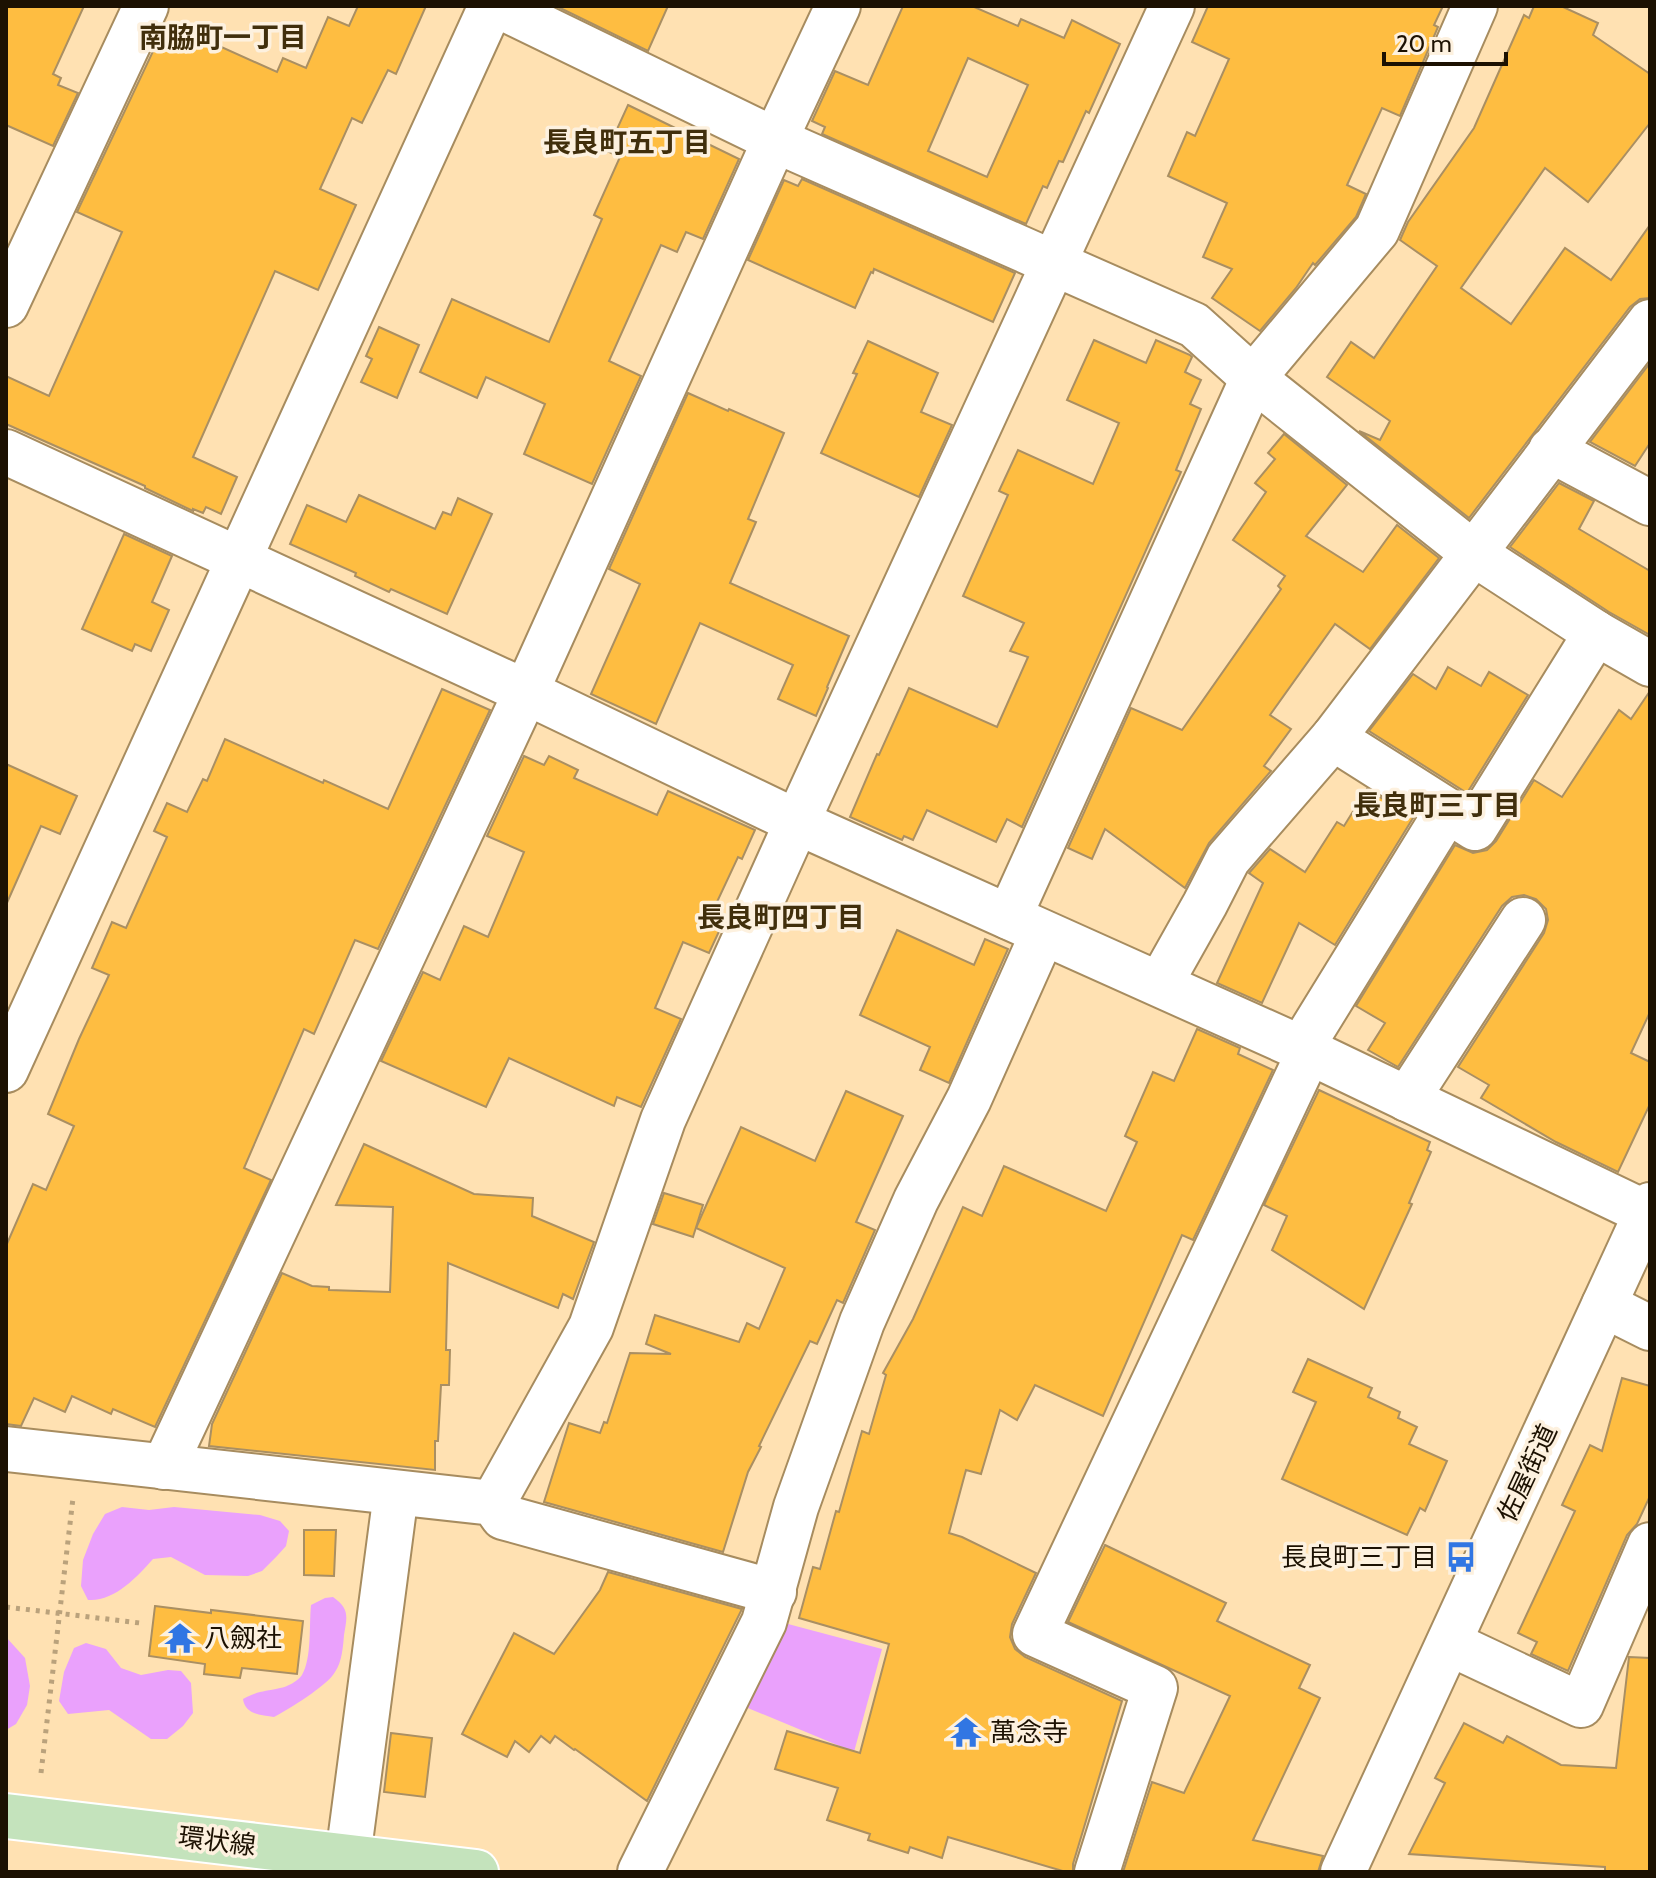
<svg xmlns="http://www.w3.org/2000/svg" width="1656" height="1878" font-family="Cabin,'Noto Sans JP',sans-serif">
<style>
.green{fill:#eaa1fc}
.building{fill:#febd41;stroke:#aa8f62;stroke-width:2;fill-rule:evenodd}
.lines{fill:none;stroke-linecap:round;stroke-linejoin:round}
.minor-casing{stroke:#a78c5f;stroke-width:48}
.major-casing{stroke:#fff;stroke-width:48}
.path{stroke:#baa27c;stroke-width:5;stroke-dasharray:4 6;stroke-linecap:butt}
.minor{stroke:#fff;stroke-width:44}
.major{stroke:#c4e3bc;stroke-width:44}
.labels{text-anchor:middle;stroke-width:7;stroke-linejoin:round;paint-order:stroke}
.street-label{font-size:26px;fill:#1c1102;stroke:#fdf1df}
.poi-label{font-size:26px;fill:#1c1102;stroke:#fdf1df;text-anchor:start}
.neighbourhood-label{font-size:28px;font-weight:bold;fill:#412f0c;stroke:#fdf1df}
</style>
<rect width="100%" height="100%" fill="#ffe1b2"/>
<g class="green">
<path d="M122 1507 149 1510 174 1507 260 1515 280 1521 289 1531 286 1546 277 1556 262 1571 248 1576 205 1575 171 1557 153 1559C137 1577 114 1602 88 1600L81 1586 83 1560 93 1534 105 1514Z"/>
<path d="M333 1597C350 1609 347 1617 344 1635 343 1647 342 1662 335 1672 328 1685 288 1710 274 1717 262 1715 245 1715 243 1699 260 1690 264 1692 280 1688 287 1687 298 1681 302 1675 312 1658 309 1624 311 1605L325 1598Z"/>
<path d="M773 1620 882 1649 854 1752 731 1701Z"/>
<path d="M6 1637 25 1658 30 1686 27 1705 16 1724 6 1730Z"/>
<path d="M86 1643 106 1649 121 1668 141 1675 168 1670 181 1671 191 1683 193 1713 183 1726 167 1739H151L109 1710 68 1714 59 1701 64 1672 74 1648Z"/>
</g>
<g class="building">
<path d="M6 6H84L53 74 61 78 58 85 78 93 53 146 6 125Z"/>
<path d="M358 6H426L396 74 388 70 362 123 352 118 320 189 356 205 318 290 275 271 193 457 237 477 221 514 206 507 203 513 193 509V511L145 488V486L6 424V376L49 396 122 232 77 212 164 28 203 45 206 40 277 72 283 58 306 68 328 17 349 26Z"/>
<path d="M556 6H668L648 51Z"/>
<path d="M903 6H972L1018 26 1021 19 1064 38 1072 20 1120 44 1089 113 1086 111 1063 162 1059 161 1047 188 1043 186 1026 224 822 134 825 127 812 121 835 71 868 85ZM968 58 1028 85 987 177 928 151Z"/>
<path d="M1208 6H1443L1434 25 1438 27 1400 116 1382 108 1347 185 1366 194 1356 217 1315 265 1313 263 1296 288 1260 331 1212 298 1232 269 1203 257 1227 203 1168 176 1187 132 1195 136 1229 59 1192 42Z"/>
<path d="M1534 6H1561L1598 23 1593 35 1650 74V123L1588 202 1545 168 1461 288 1511 324 1565 248 1611 280 1650 225V298L1640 299 1630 307 1469 518 1359 431 1380 440 1390 421 1327 377 1351 342 1374 358 1437 266 1400 240 1408 222 1474 128 1524 15 1529 18Z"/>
<path d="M628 105 739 159 703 239 686 232 677 252 661 245 609 361 641 376 592 484 524 454 545 404 486 377 477 398 420 372 452 299 549 342 602 219 594 215 620 157 607 151Z"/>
<path d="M802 179 1015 273 993 322 874 269 873 273 871 272 855 308 748 260 784 180 798 186Z"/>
<path d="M379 327 419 345 397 398 361 382 372 359 366 356Z"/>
<path d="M1094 340 1146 363 1156 340 1190 355 1192 357 1185 372 1201 380 1190 404 1201 409 1176 470 1181 472 1022 827 1007 819 996 842 927 810 913 840 904 836 902 840 850 817 877 754 879 755 909 688 997 727 1028 657 1010 651 1024 623 963 596 1008 495 999 491 1018 450 1093 484 1119 423 1067 400Z"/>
<path d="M868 341 938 373 921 412 952 425 919 497 821 453 857 374 853 373Z"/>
<path d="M1650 363V443L1635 466 1590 442Z"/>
<path d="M688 393 728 411 729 409 784 433 748 519 756 522 730 583 849 636 827 687 828 688 816 716 778 699 793 665 700 623 656 724 591 694 640 584 609 569Z"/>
<path d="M1284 434 1347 485 1306 536 1363 572 1397 525 1439 558 1370 649 1335 624 1270 715 1291 729 1264 766 1271 771 1209 843 1185 888 1105 829 1092 859 1068 848 1131 708 1182 730 1281 589 1278 586 1285 576 1233 540 1266 492 1255 483 1275 459 1268 453Z"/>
<path d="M1559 483 1594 501 1579 529 1650 571V635L1609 612 1510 547Z"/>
<path d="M359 495 435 529 443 512 451 515 458 498 492 514 447 614 391 589 389 592 355 576 356 573 290 544 307 505 346 522Z"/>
<path d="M124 534 172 556 152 602 169 610 151 651 135 644 132 651 82 629Z"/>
<path d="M1448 667 1481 686 1489 672 1528 695 1467 793 1369 731 1413 674 1436 689Z"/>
<path d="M442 689 490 710 378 949 355 940 314 1034 304 1029 244 1168 271 1180 155 1427 113 1409 111 1414 72 1396 65 1412 34 1398 21 1426 6 1424V1246L33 1184 46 1190 74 1126 48 1114 79 1039 109 975 92 968 112 922 126 928 167 837 154 831 167 803 187 812 203 779 207 781 225 739 323 783 324 780 388 809Z"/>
<path d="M1650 691V1012L1631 1053 1650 1062V1104L1618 1172 1556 1142 1481 1098 1489 1085 1458 1067 1544 933 1548 920 1546 909 1536 899 1524 895 1512 897 1502 906 1398 1067 1368 1050 1385 1023 1356 1006 1455 845 1473 853 1487 850 1496 841 1534 780 1562 797 1619 710 1631 719Z"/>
<path d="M524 756 544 765 549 756 578 770 574 778 657 815 668 791 755 830 742 859 738 857 709 919 722 925 709 953 683 942 655 1008 681 1019 641 1107 617 1097 614 1106 509 1058 486 1107 381 1061 423 972 440 980 464 926 488 937 524 852 487 836Z"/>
<path d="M6 764 77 796 60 834 41 826 6 905Z"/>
<path d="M1367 789 1413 818 1335 945 1299 923 1262 1003 1217 983 1263 883 1249 873 1270 849 1305 872 1337 822 1344 826Z"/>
<path d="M897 930 974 965 985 939 1008 949 949 1083 920 1070 930 1047 860 1015Z"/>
<path d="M1197 1029 1240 1048 1238 1054 1273 1070 1193 1240 1182 1235 1103 1416 1035 1385 1017 1420 1000 1410 981 1474 966 1470 949 1533 962 1537 1036 1573 1012 1624 1010 1637 1015 1649 1025 1657 1122 1701 1073 1864V1872H1066L948 1837 942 1858 910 1847 908 1853 868 1840 870 1834 827 1820 838 1788 775 1769 787 1731 860 1753 889 1644 799 1618 813 1567 820 1569 836 1511 839 1512 862 1431 869 1434 886 1375 883 1373 913 1319 963 1207 982 1216 1004 1166 1106 1211 1137 1142 1125 1136 1153 1072 1174 1081Z"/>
<path d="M1319 1090 1430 1142 1427 1150 1431 1152 1409 1203 1412 1204 1364 1309 1272 1250 1287 1216 1264 1205Z"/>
<path d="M846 1091 903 1116 856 1222 875 1230 843 1303 837 1300 817 1344 810 1341 759 1446 761 1447 748 1472 723 1552 544 1502 569 1423 600 1433 604 1422 607 1423 630 1353 671 1354 646 1344 655 1315 739 1342 747 1323 759 1329 785 1268 696 1228 741 1127 815 1161Z"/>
<path d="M364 1144 474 1194 533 1198 532 1216 594 1242 573 1299 563 1294 558 1308 448 1263 446 1350H450L449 1385H441L438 1441H435V1470L209 1446 212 1424 282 1273 312 1286 329 1287V1290L390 1292 393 1207 336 1205Z"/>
<path d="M664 1193 703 1205 693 1237 653 1224Z"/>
<path d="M1308 1359 1372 1388 1368 1397 1400 1412 1398 1418 1417 1427 1409 1444 1447 1461 1425 1511 1420 1508 1407 1535 1282 1479 1316 1402 1293 1392Z"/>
<path d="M1622 1378 1650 1386V1496L1637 1524 1627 1535 1568 1671 1531 1654 1537 1642 1518 1633 1575 1511 1562 1505 1590 1445 1602 1451Z"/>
<path d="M304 1530H336L334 1576 304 1575Z"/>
<path d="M1105 1545 1226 1603 1217 1621 1310 1665 1299 1688 1320 1698 1253 1840 1323 1856 1318 1872H1123L1152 1782 1184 1793 1230 1696 1068 1622Z"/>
<path d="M608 1572 742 1609 647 1801 575 1749 574 1750 555 1736 550 1743 541 1736 529 1752 515 1741 507 1757 462 1734 514 1633 554 1654 600 1590Z"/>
<path d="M155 1606 211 1613V1610L303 1621 297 1674 242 1668 240 1678 204 1674 205 1664 149 1656Z"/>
<path d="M1629 1657 1650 1658V1872H1605V1867L1409 1854 1445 1783 1435 1778 1464 1723 1503 1743 1507 1736 1561 1765 1616 1768Z"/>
<path d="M391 1733 432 1738 425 1797 384 1792Z"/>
</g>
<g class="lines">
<defs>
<g id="minor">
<path d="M499 6 775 140 1194 325 1253 378 1473 553 1596 633 1650 664"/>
<path d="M6 305 146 6"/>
<path d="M1551 450 1650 503"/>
<path d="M6 452 526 692 797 822 1301 1048 1646 1213"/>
<path d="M1333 738 1475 828 1596 633"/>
<path d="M1009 917 1253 378 1377 230 1475 6"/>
<path d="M1160 984 1205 904 1228 859 1333 738 1650 322"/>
<path d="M1301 1048 1447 811"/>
<path d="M6 1070 491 6"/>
<path d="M1407 1099 1523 920"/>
<path d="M1604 1305 1650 1328"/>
<path d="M6 1449 493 1503 503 1517 774 1592"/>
<path d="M164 1467 526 692 775 140 838 6"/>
<path d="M493 1503 591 1327 663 1120 797 822 1172 6"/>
<path d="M1449 1643 1581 1705 1650 1545"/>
<path d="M348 1857 396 1493"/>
<path d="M640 1872 764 1622 796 1507 862 1322 916 1200 969 1099 1043 933"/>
<path d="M1097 1872 1155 1688 1035 1634 1309 1052"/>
<path d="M1343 1872 1650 1205"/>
</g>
<path id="major" d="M6 1816 476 1872"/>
</defs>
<use href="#minor" class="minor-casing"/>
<use href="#major" class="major-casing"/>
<g class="path">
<path d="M6 1607 140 1623"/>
<path d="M41 1773 73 1498"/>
</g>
<use href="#minor" class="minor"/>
<use href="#major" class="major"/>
</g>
<defs>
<symbol id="bus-bare" viewBox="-9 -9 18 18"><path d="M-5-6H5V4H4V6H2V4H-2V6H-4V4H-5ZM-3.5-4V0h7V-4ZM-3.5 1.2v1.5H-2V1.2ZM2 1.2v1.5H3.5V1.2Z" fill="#3176e3" stroke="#fdf1df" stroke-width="2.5" paint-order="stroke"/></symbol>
<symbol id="temple-bare" viewBox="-9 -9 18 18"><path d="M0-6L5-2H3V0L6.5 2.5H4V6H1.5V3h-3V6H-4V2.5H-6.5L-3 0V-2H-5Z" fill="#3176e3" stroke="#fdf1df" stroke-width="2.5" paint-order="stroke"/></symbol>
</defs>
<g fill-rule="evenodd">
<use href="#bus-bare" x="1439" y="1535" width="44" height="44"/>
<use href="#temple-bare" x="158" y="1616" width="44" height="44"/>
<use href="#temple-bare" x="944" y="1710" width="44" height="44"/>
</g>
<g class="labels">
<g class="street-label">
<text transform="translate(1527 1473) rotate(-65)" y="9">佐屋街道</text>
<text transform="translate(217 1841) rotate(7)" y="9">環状線</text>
</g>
<g class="poi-label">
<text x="1437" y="1566" text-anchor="end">長良町三丁目</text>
<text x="204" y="1647">八劔社</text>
<text x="990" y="1741">萬念寺</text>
</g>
<g class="neighbourhood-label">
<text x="223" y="47">南脇町一丁目</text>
<text x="627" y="152">長良町五丁目</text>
<text x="1437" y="815">長良町三丁目</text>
<text x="781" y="927">長良町四丁目</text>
</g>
</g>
<rect width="1656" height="1878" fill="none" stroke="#1c1102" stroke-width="16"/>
<path d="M1384 52v12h122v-12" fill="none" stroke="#1c1102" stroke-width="4"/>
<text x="1396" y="52" font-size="24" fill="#1c1102" stroke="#fdf1df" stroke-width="6" paint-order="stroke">20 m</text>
</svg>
